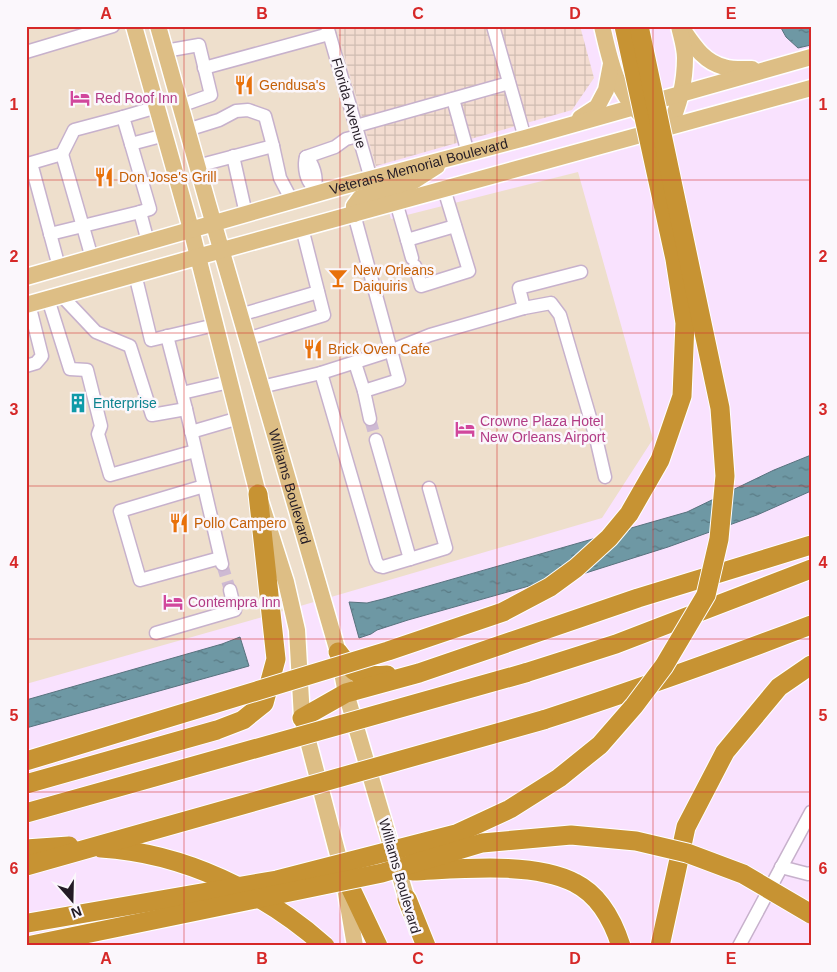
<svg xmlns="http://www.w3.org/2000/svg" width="837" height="972" font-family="Helvetica,sans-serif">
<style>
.commercial{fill:#eedfcc}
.industrial{fill:url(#industrial-grid)}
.water{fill:url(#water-ripples);stroke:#58727e}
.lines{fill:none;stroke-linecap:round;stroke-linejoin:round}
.minor-tunnel{stroke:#cebad3;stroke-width:12;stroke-dasharray:12 6;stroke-linecap:butt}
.minor-casing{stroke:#c7b1cc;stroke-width:15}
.major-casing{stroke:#fff;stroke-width:19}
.highway-casing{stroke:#fff;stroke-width:21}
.minor{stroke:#fff;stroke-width:12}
.major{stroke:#ddbe85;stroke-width:16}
.highway{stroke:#c79333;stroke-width:19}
.highway-bridge-casing{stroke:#fff;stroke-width:21;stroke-linecap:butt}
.highway-bridge{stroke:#c79333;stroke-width:19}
.grid{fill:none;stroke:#d62828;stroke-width:1;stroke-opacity:0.55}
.labels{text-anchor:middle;stroke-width:5;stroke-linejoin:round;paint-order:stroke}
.food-label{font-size:14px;fill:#c56008;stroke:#fbf7fc;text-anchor:start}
.hotel-label{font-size:14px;fill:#b23c85;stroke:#fbf7fc;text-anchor:start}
.street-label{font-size:14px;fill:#231b25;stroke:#fbf7fc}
.culture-label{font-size:14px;fill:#0d838f;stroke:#fbf7fc;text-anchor:start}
.neatline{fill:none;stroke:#d62828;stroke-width:2}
.grid-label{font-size:16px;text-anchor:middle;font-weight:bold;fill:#d62828}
</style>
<defs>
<pattern id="industrial-grid" width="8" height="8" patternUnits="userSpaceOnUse" patternTransform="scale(1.25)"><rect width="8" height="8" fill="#f3dcd0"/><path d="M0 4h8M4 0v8" fill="none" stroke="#d0bcb2"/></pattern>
<pattern id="water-ripples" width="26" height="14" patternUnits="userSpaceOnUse" patternTransform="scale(1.25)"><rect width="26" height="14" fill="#6e98a4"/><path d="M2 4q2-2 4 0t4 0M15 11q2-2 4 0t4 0" fill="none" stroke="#5a7b85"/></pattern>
</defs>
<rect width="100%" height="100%" fill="#f9e2fe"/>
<path class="commercial" d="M26 26H336L391 219 578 172 653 439 602 518 252 620 26 684Z"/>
<path class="industrial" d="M336 26H580L594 78 572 110 376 166Z"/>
<g class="water">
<path d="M780 26H811V45L798 48 786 37Z"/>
<path d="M811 455V491L757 515 668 547 573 577 529 586 408 620 377 630 371 634 359 638 349 602 367 603 383 599 687 512 774 470Z"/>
<path d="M240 637 249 666 26 728V700L222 644Z"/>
</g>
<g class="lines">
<g class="minor-tunnel">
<path d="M370 419 376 440"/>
<path d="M222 564 230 590"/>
</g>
<defs>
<g id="minor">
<path d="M327 26 371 179"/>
<path d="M493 26 525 138"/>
<path d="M165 51 199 45 211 95 180 106"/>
<path d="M26 52 113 26"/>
<path d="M204 68 329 34"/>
<path d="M453 99 468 153"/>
<path d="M356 126 509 83"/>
<path d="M187 130 219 120 236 111 248 110 265 116 273 146 197 166"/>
<path d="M131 144 123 117 157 107"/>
<path d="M273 146 280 178 292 201"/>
<path d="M62 154 74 130 123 117"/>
<path d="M233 156 246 214"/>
<path d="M306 157 335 147 346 139 358 136"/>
<path d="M315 187C317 178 314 164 306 157 304 164 305 176 310 183 313 187 315 189 317 194"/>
<path d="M396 202 407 240 455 226"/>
<path d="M140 212 150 209 131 144 165 135"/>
<path d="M354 214 399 380 364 391 355 363"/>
<path d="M50 234 140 212 148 242"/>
<path d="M407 240 412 258"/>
<path d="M415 266 421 286 469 271 444 189"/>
<path d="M59 267 31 163 62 154 92 258"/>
<path d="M135 274 151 340 215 325"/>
<path d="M61 295 96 332 130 346 152 415 186 409 222 564"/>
<path d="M48 299 70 369 87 370 101 426 98 434 110 475 195 451"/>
<path d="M524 308 519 288 581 272"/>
<path d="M240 315 318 292"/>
<path d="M167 336 186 409"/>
<path d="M247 339 324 315 302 228"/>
<path d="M26 366 36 363 42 356 29 304"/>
<path d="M321 373 376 561 379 566 383 567 410 559 376 440"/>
<path d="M261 387 321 373 390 351 430 335 524 308 551 303 560 315 596 438 605 477"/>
<path d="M364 391 370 419"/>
<path d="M182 393 229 382"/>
<path d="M191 432 239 418"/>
<path d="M204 486 120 511 140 580 220 558"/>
<path d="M410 559 446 548 429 488"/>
<path d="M156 633 235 610 230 590"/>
<path d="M781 867 808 874 811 873"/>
<path d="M739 946 811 812"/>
</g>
<g id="major">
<path d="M134 26 191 229 258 494 286 582 297 630 302 718 342 870 355 946"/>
<path id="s1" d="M158 26 208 204 338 652 346 693 410 910"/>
<path d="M602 26C610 60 615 89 640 114"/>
<path d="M683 30C694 46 704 62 724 67 733 70 744 69 752 69"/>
<path d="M580 118 597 107 606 90 611 64"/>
<path d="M669 127C679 106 685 81 685 58 685 47 681 36 679 26"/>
<path d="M354 214V206L360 198 409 184 437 166"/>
<path id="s2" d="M26 277 340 187 525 138 811 57"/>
<path d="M26 305 197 257 811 88"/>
</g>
<g id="highway">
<path d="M338 652C356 676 357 677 387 675"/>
<path d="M525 673 616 644 811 569"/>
<path d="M302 718 346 693 419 673 638 598 811 545"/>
<path d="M543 720C633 691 722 659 811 625"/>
<path d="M26 784 217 730 243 720 264 703 276 659 258 494"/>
<path d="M342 870 378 946"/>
<path d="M407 899 426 946"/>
<path d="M660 946 686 827 725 752 779 687 811 665"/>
</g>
</defs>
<use href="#minor" class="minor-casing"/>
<use href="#major" class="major-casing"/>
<use href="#highway" class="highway-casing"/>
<use href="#minor" class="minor"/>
<use href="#major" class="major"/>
<use href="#highway" class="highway"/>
<defs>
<g id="highway-bridge">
<path d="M26 761 388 651 503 612 550 587 576 568 609 538 629 514 660 460 682 396 685 323 675 259 624 26"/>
<path d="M26 813 525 673"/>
<path d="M101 848C184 853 264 892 325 946"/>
<path d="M26 849 69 846"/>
<path d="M26 866 543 720"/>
<path d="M413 871C459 869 534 861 575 883 599 895 613 921 621 946"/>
<path d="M28 923 277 880 456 834 510 809 559 778 600 745 634 706 664 666 706 595 719 539 725 476 720 408 639 26"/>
<path d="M27 946 382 873 482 843 571 835 636 841 687 853 743 874 811 914"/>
</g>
</defs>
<use href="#highway-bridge" class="highway-bridge-casing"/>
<use href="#highway-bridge" class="highway-bridge"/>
</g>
<path class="grid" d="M184 26V946M340 26V946M497 26V946M653 26V946M26 180H811M26 333H811M26 486H811M26 639H811M26 792H811"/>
<defs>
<symbol id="restaurant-bare" viewBox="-9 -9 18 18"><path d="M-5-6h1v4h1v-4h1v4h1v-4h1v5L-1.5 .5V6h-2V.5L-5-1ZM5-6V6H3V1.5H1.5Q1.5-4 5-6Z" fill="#e8710a" stroke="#fbf7fc" stroke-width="2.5" paint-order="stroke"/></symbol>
<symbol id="hotel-bare" viewBox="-9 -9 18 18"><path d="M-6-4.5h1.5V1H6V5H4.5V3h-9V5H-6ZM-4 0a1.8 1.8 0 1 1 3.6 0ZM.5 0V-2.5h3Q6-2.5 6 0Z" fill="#d1479c" stroke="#fbf7fc" stroke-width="2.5" paint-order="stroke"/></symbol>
<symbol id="bar-bare" viewBox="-9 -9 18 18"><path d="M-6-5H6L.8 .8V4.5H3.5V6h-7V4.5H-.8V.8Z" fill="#e8710a" stroke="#fbf7fc" stroke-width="2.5" paint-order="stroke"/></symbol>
<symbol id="building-bare" viewBox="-9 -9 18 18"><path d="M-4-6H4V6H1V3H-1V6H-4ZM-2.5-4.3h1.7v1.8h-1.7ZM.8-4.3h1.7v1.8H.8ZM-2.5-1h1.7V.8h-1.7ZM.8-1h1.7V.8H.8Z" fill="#0f9aa8" stroke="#fbf7fc" stroke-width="2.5" paint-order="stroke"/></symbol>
</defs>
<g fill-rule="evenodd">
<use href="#restaurant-bare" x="230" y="71" width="28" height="28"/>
<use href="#hotel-bare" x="66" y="84" width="28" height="28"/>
<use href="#restaurant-bare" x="90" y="163" width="28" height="28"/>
<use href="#bar-bare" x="324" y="264" width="28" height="28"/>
<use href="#restaurant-bare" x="299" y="335" width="28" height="28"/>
<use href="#building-bare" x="64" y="389" width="28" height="28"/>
<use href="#hotel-bare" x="451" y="415" width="28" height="28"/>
<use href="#restaurant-bare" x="165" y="509" width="28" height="28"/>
<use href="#hotel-bare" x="159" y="588" width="28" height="28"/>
</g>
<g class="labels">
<g class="food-label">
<text x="259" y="90">Gendusa's</text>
<text x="119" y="182">Don Jose's Grill</text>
<text x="353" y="275">New Orleans<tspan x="353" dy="16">Daiquiris</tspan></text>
<text x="328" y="354">Brick Oven Cafe</text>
<text x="194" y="528">Pollo Campero</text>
</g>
<g class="hotel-label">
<text x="95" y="103">Red Roof Inn</text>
<text x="480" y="426">Crowne Plaza Hotel<tspan x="480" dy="16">New Orleans Airport</tspan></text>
<text x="188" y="607">Contempra Inn</text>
</g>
<g class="street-label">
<text transform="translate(349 103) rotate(74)" y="5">Florida Avenue</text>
<text dy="5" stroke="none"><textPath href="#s2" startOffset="408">Veterans Memorial Boulevard</textPath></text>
<text dy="5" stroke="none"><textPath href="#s1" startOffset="479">Williams Boulevard</textPath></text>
<text transform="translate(400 876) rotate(74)" y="5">Williams Boulevard</text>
</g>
<g class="culture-label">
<text x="93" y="408">Enterprise</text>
</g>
</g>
<rect width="837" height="972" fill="none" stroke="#fbf7fc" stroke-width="55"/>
<g transform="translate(72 900) rotate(160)" stroke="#fbf7fc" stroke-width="4" paint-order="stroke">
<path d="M0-4L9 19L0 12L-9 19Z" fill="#231b25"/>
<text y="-8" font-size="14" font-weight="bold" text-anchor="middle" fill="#231b25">N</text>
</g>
<rect x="28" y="28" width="782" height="916" class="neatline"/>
<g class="grid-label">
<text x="106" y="19">A</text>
<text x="262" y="19">B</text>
<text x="418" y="19">C</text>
<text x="575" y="19">D</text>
<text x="731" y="19">E</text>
<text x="14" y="110">1</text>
<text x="823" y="110">1</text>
<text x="14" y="262">2</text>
<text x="823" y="262">2</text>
<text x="14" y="415">3</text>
<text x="823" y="415">3</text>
<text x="14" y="568">4</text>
<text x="823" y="568">4</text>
<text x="14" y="721">5</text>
<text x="823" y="721">5</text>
<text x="14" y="874">6</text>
<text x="823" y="874">6</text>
<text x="106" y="964">A</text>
<text x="262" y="964">B</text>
<text x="418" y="964">C</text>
<text x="575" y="964">D</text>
<text x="731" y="964">E</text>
</g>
</svg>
